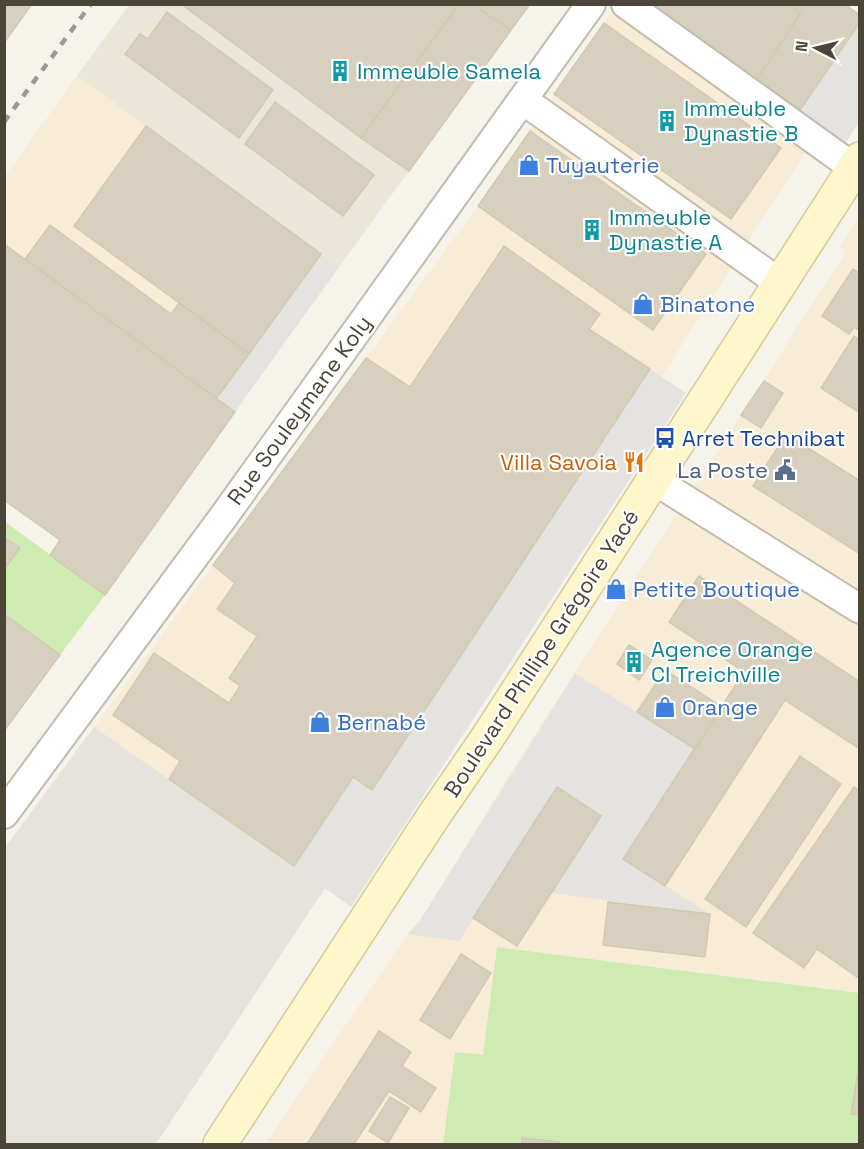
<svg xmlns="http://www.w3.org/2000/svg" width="864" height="1149" font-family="'Space Grotesk',sans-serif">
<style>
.residential{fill:#eae6d8}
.commercial{fill:#f8ecd6}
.industrial{fill:#e6e2dc}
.green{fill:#ceebb2}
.parking{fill:#e5e3df}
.building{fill:#d8d0bf;stroke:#d3c9b2;stroke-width:1.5}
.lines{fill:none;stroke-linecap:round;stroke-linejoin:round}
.street-casing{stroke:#c2bcac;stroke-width:32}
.secondary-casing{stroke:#d8cb99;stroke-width:36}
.street{stroke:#fff;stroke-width:28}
.secondary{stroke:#fff6cc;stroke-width:33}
.rail{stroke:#999;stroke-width:4.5;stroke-dasharray:8 8;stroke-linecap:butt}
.labels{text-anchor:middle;stroke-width:4.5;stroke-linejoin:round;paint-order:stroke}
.culture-label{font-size:22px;fill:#0d838f;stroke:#fff;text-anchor:start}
.shop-label{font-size:22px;fill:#366cbe;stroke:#fff;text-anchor:start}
.street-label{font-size:22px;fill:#4b4538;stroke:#fff}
.transit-label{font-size:22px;fill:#164399;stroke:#fff;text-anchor:start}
.food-label{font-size:22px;fill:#c56008;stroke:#fff;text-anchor:end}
.service-label{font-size:22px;fill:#4e5e75;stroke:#fff;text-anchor:end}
</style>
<rect width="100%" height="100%" fill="#f6f3eb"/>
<path class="residential" d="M129 5H181L409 171 339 267 77 76Z"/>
<g class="commercial">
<path d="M615 6 809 147 680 348 325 888 94 727 478 206Z"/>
<path d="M77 76 339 267 235 412 5 244V176Z"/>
<path d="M859 217V993L497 947 483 1056 455 1052 443 1144H266L407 934 419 922 521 756 846 252 840 247Z"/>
</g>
<path class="industrial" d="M94 727 325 888 156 1144H5L4 849Z"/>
<g class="green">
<path d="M4 521 105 595 60 655 5 614V568L20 548 5 537Z"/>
<path d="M497 947 859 993V1144H443L455 1052 483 1055Z"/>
</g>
<g class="parking">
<path d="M859 22V122L841 150 796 116Z"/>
<path d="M321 254 339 267 235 412 216 399Z"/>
<path d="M650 369 686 393 351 907 294 866 353 777 373 789Z"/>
<path d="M575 673 695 749 624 859 710 914 551 893 601 816 557 787 459 941 407 934 419 922Z"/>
</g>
<g class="building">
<path d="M4 4H32L4 43Z"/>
<path d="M181 4H459L361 138Z"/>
<path d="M459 4H472L511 30 409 171 361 138Z"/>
<path d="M472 4H530L511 30Z"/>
<path d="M630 4H788L801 13 752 87Z"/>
<path d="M788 4H844L860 15V22L796 116 752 87 801 13Z"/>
<path d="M167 12 273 90 239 138 125 54 140 34 148 39Z"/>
<path d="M604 23 781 148 731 219 554 94Z"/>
<path d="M275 102 374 175 343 216 245 144Z"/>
<path d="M146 126 321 254 249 354 74 226Z"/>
<path d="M530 131 706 254 653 330 478 206Z"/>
<path d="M50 225 171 314 179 303 249 354 216 399 25 259Z"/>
<path d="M4 244 235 412 105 595 50 555 60 540 4 500Z"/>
<path d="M504 246 600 314 589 329 650 369 372 790 353 777 294 866 169 779 180 761 113 715 154 653 229 703 240 686 229 678 257 636 217 609 235 583 213 565 366 358 410 387Z"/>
<path d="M853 269 860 274V331L854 327 849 334 822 316Z"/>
<path d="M854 336 860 340V413L821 388Z"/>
<path d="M764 381 783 393 761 428 741 415Z"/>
<path d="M786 434 860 481V554L753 486Z"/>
<path d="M4 537 20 548 5 568H4Z"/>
<path d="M699 576 860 682V749L785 700 665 886 623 859 744 672 669 622Z"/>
<path d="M4 614 60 655 4 731Z"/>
<path d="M629 645 652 660 639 680 617 664Z"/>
<path d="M665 670 722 707 695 749 637 712Z"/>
<path d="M800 756 841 784 746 927 705 899Z"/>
<path d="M557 787 601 816 517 946 473 918Z"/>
<path d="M854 787 860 791V979L817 949 804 968 753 933Z"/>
<path d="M608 902 710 914 705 957 603 945Z"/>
<path d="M461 954 491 973 450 1039 420 1020Z"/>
<path d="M379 1031 411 1052 402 1066 436 1088 421 1112 389 1091 354 1144H307Z"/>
<path d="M860 1060V1115L851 1114Z"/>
<path d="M390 1097 409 1108 388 1143 369 1131Z"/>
<path d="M522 1138 559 1142V1144H522Z"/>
</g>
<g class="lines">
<defs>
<g id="street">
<path d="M626 4 854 168"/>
<path d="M523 100 781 284"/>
<path d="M654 480 860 609"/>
<path d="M4 814 224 516 591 4"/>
</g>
<path id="secondary" d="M220 1144 433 817 488 737 860 159"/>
</defs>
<use href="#street" class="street-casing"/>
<use href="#secondary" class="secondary-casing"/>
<use href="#street" class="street"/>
<use href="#secondary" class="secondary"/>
<path class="rail" d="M4 122 91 4"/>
</g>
<defs>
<symbol id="building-bare" viewBox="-9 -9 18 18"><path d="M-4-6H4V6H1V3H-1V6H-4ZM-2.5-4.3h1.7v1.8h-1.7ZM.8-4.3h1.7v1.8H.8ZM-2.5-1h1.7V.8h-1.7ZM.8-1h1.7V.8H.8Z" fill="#0f9aa8" stroke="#fff" stroke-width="2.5" paint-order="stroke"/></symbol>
<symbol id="shop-bare" viewBox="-9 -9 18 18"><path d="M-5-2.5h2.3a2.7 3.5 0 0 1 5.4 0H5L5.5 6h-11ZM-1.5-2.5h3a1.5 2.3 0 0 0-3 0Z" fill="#3f7fe0" stroke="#fff" stroke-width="2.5" paint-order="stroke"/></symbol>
<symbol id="bus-bare" viewBox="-9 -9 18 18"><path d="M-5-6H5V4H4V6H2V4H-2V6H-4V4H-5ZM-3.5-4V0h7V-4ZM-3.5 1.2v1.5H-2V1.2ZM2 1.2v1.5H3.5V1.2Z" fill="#1a4fb4" stroke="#fff" stroke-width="2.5" paint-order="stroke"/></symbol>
<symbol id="restaurant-bare" viewBox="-9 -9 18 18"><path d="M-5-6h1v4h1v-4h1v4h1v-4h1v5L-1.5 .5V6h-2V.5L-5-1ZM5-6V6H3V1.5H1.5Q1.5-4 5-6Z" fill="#e8710a" stroke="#fff" stroke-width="2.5" paint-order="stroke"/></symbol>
<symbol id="civic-bare" viewBox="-9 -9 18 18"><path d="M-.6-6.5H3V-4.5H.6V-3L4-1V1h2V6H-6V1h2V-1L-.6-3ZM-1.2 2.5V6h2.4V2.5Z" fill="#5c6f8a" stroke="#fff" stroke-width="2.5" paint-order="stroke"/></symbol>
</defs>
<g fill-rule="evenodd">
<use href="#building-bare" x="325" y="56" width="30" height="30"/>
<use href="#building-bare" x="652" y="106" width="30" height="30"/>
<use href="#shop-bare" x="514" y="150" width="30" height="30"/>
<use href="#building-bare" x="577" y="215" width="30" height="30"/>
<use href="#shop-bare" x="628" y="289" width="30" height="30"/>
<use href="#bus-bare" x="650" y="423" width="30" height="30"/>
<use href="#restaurant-bare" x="619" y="447" width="30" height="30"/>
<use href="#civic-bare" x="770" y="455" width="30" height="30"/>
<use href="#shop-bare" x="601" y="574" width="30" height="30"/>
<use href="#building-bare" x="619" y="647" width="30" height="30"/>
<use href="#shop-bare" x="650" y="692" width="30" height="30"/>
<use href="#shop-bare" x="305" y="707" width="30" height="30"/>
</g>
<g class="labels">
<g class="culture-label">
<text x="357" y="79">Immeuble Samela</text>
<text x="684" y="116">Immeuble<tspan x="684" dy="25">Dynastie B</tspan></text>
<text x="609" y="225">Immeuble<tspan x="609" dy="25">Dynastie A</tspan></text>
<text x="651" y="657">Agence Orange<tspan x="651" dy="25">CI Treichville</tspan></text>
</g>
<g class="shop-label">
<text x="546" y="173">Tuyauterie</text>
<text x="660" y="312">Binatone</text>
<text x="633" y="597">Petite Boutique</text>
<text x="682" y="715">Orange</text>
<text x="337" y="730">Bernabé</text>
</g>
<g class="street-label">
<text transform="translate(299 410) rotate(-54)" y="8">Rue Souleymane Koly</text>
<text transform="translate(541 653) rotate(-57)" y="8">Boulevard Phillipe Grégoire Yacé</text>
</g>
<g class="transit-label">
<text x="682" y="446">Arret Technibat</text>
</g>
<g class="food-label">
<text x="617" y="470">Villa Savoia</text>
</g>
<g class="service-label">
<text x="768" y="478">La Poste</text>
</g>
</g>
<rect width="864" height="1149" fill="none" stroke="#4b4538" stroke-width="12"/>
<g transform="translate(816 48) rotate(277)" stroke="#ffffff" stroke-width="4.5" paint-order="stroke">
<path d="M0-4.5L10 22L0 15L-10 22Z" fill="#4b4538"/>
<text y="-9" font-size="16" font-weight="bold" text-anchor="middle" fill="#4b4538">N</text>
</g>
</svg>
